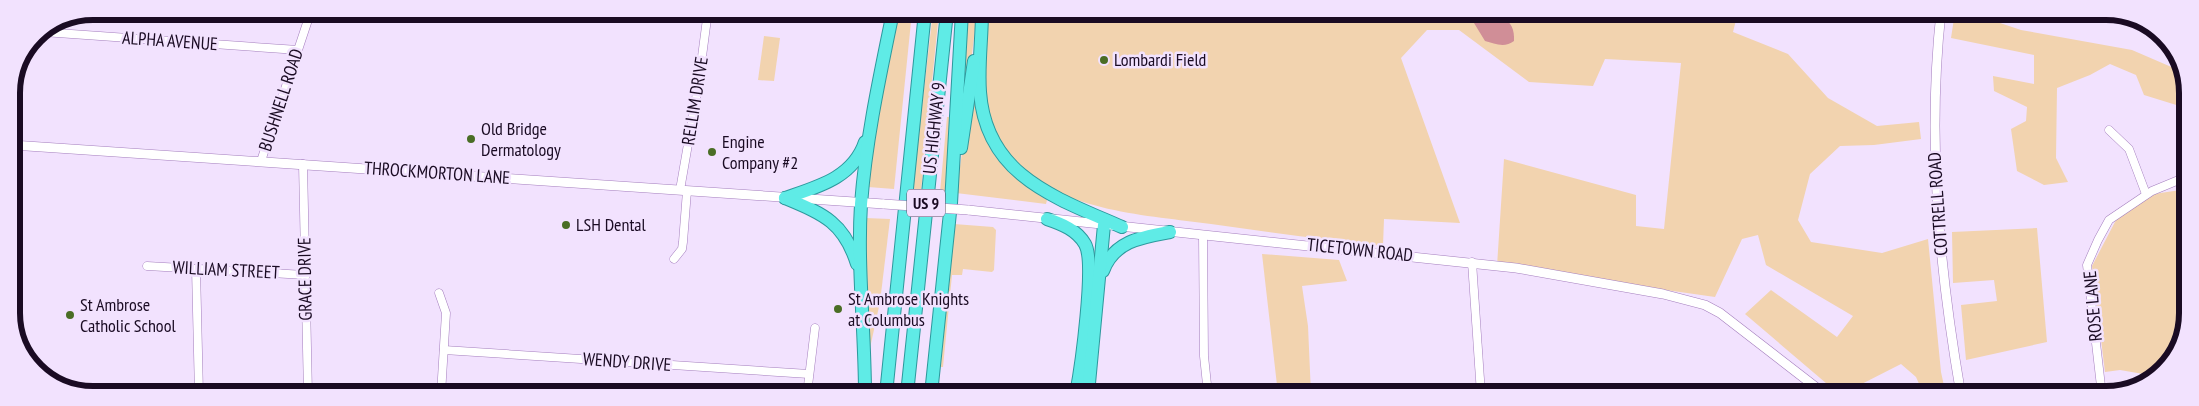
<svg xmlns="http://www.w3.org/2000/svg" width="2199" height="406" font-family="'PT Sans Narrow',sans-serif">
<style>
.green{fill:#f2d3af}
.water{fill:#d08e97}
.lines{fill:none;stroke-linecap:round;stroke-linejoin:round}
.minor-casing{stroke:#a47ebe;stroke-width:9}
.tertiary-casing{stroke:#a47ebe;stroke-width:10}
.trunk-casing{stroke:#2d999d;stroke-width:14}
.minor{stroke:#fff;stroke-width:8}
.tertiary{stroke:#fff;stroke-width:9}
.trunk{stroke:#5febe6;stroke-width:12}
.tertiary-bridge-casing{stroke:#a47ebe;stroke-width:10;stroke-linecap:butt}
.tertiary-bridge{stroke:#fff;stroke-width:9}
.poi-dot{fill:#4a6d25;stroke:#f2e2fe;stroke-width:2}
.labels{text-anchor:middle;stroke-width:5;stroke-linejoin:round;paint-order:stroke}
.shield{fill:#f2e2fe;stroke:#5b4c65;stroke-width:1}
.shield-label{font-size:16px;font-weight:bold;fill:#1a0b23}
.street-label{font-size:18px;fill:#1a0b23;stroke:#f2e2fe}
.poi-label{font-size:18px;fill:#1a0b23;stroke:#f2e2fe;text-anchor:start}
.rim{fill:none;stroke:#1a0b23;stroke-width:6}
</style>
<rect width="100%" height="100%" fill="#f2e2fe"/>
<g class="green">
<path d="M898 12H912L894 189 868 187 871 154Z"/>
<path d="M933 12H939L921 191H912Z"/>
<path d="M964 12H977L972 54 964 81Z"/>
<path d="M989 12H1745L1736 20 1733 32 1788 54 1828 98 1877 126 1919 122 1921 139 1874 145 1840 146 1810 174 1798 220 1811 242 1882 253 1928 239 1941 372 1946 395H1924L1916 377 1901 364 1840 395 1745 314 1771 290 1837 337 1853 316 1766 265 1758 235 1742 239 1715 297 1497 266 1504 159 1636 195V226L1664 229 1681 63 1605 59 1593 86 1529 82 1459 30H1427L1401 58 1460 223 1384 219 1383 246C1325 240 1268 232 1211 224 1138 214 1030 211 995 131 979 94 986 51 989 12Z"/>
<path d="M1955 12H1976V15L2021 30 2132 50 2183 72 2186 77V108L2144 95 2136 75 2110 64 2090 75 2057 88 2056 158 2068 182 2044 185 2017 171 2011 129 2026 121 2027 107 1994 91 1993 76 2034 84V55L1951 38Z"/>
<path d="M764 36 780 38 774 81 758 80Z"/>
<path d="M972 86C978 103 979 123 986 140 997 166 1024 186 1047 200L1046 204 956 193Z"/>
<path d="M947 117H952L946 193 940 192Z"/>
<path d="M2187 189V324L2160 374 2155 376 2120 370 2105 372 2092 266 2116 220 2154 194Z"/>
<path d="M865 218 890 219 880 302 870 348Z"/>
<path d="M954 224 993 227 996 230 994 270 992 272 963 269 962 275H952L943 367H939Z"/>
<path d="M2037 228 2047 342 1966 360 1961 305 1997 301 1994 280 1953 283 1952 232Z"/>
<path d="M1262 254 1339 260 1347 281 1302 286 1308 326 1311 394H1278Z"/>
</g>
<path class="water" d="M1474 12C1494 11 1516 16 1514 41 1505 48 1495 44 1485 41L1474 23Z"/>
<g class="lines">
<defs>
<g id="minor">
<path d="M43 32 298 50"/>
<path d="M2109 130 2129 149 2146 194"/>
<path d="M261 161 311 11"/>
<path d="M303 164 308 394"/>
<path d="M680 190 698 87 708 11"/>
<path d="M1203 235 1204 356 1208 394"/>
<path d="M674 259 682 249 683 242 687 191"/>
<path d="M1472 262 1481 394"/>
<path d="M147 266 305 275"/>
<path d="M196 269 199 394"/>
<path d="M439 293 446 313 441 394"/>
<path d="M444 350 809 374"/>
<path d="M807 394 815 328"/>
<path d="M2102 395 2087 265 2098 240 2109 220 2152 191 2186 177"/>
</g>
<g id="tertiary">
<path d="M1941 12C1927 140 1939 268 1961 395"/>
<path d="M12 145 884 204"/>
<path d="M968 210 1516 268 1663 294 1705 305 1720 313 1826 395"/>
</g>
<g id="trunk">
<path d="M982 12C982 38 978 65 980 92 986 176 1056 198 1122 227"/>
<path d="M961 148 974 61"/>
<path d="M785 198C817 187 853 178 865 142"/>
<path d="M785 198C823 214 844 222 857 264"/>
<path d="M1047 219C1062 224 1077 230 1085 244 1096 263 1081 368 1076 394"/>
<path d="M1103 271C1114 241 1142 237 1170 232"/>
<path d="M865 394C865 331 857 267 861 204 866 139 880 75 893 12"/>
<path d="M886 394 925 12"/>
<path d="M907 394 947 12"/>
<path d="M931 394 951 203 962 12"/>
<path d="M1088 394 1104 225"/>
</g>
</defs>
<use href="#minor" class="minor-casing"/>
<use href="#tertiary" class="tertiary-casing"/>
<use href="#trunk" class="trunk-casing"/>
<use href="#minor" class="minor"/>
<use href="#tertiary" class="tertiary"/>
<use href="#trunk" class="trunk"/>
<defs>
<path id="tertiary-bridge" d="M884 204 968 210"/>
</defs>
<use href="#tertiary-bridge" class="tertiary-bridge-casing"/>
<use href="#tertiary-bridge" class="tertiary-bridge"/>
</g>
<g class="poi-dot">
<circle cx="1104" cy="60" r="5"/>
<circle cx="471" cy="139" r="5"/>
<circle cx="712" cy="152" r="5"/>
<circle cx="566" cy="225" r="5"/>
<circle cx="838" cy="309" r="5"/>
<circle cx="70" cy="315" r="5"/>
</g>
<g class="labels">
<rect class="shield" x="907" y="189.5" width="38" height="27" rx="4"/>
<g class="shield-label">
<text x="926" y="209">US 9</text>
</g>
<g class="street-label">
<text transform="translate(170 41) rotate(4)" y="6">ALPHA AVENUE</text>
<text transform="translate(281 100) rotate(-72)" y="6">BUSHNELL ROAD</text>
<text transform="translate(695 101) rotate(-81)" y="6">RELLIM DRIVE</text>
<text transform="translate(934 128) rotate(-84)" y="6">US HIGHWAY 9</text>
<text transform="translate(437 173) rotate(4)" y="6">THROCKMORTON LANE</text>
<text transform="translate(1938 204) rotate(-94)" y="6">COTTRELL ROAD</text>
<text transform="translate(1360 250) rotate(6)" y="6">TICETOWN ROAD</text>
<text transform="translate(226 270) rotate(3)" y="6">WILLIAM STREET</text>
<text transform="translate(305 279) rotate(-91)" y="6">GRACE DRIVE</text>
<text transform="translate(2093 306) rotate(-95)" y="6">ROSE LANE</text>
<text transform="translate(627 362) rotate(4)" y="6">WENDY DRIVE</text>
</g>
<g class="poi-label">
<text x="1114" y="66">Lombardi Field</text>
<text x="481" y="135">Old Bridge<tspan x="481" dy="21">Dermatology</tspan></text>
<text x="722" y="148">Engine<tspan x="722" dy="21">Company #2</tspan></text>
<text x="576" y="231">LSH Dental</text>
<text x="848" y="305">St Ambrose Knights<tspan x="848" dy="21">at Columbus</tspan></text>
<text x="80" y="311">St Ambrose<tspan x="80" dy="21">Catholic School</tspan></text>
</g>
</g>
<path d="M0 0H2199V406H0ZM93 20H2106A73 73 0 0 1 2179 93V313A73 73 0 0 1 2106 386H93A73 73 0 0 1 20 313V93A73 73 0 0 1 93 20Z" fill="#f2e2fe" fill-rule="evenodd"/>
<path class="rim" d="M93 20H2106A73 73 0 0 1 2179 93V313A73 73 0 0 1 2106 386H93A73 73 0 0 1 20 313V93A73 73 0 0 1 93 20Z"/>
</svg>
